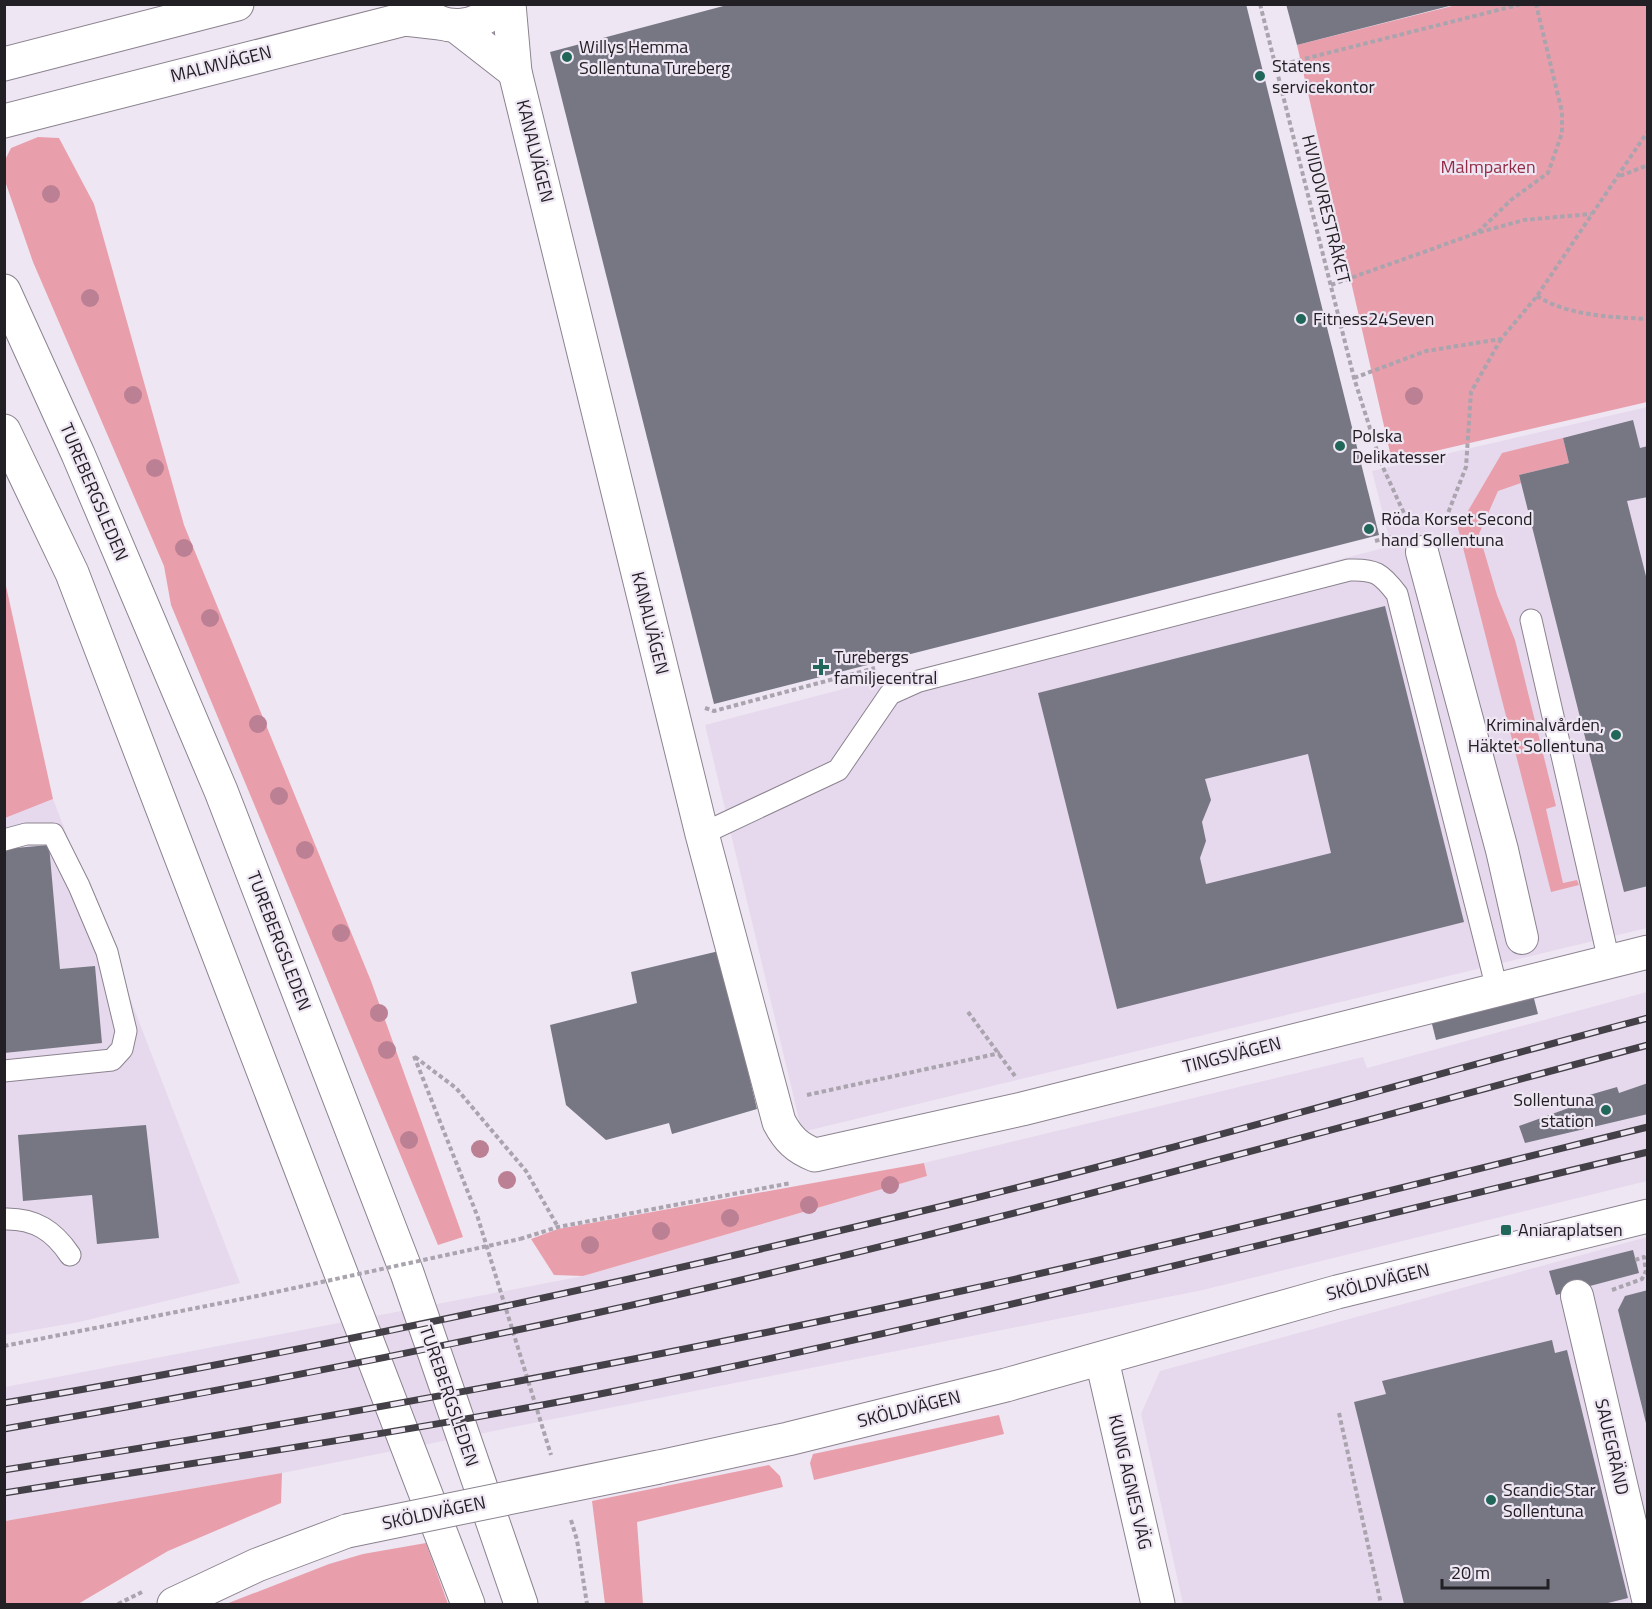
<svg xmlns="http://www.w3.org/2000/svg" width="1652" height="1609" font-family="'Titillium Web',sans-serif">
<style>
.built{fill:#e6d9ed}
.green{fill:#e99fab}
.building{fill:#777784;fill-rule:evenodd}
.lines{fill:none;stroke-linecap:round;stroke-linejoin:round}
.service-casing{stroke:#8b838f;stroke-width:23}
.pedestrian-casing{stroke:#8b838f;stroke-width:34}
.minor-casing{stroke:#8b838f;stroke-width:35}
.tertiary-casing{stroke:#8b838f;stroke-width:35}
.secondary-casing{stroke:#8b838f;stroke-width:35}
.path{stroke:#aaa4ae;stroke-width:4;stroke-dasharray:4.5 3;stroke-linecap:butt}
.service{stroke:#fff;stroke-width:21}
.pedestrian{stroke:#fff;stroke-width:32}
.minor{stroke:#fff;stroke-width:33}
.tertiary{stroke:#fff;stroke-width:33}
.secondary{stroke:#fff;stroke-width:33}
.rail-casing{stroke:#444047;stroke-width:7}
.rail{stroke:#eee6f3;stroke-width:4.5;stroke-dasharray:14;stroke-linecap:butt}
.tertiary-bridge-casing{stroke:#8b838f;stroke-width:35;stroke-linecap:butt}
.path-bridge{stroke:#aaa4ae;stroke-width:4;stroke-dasharray:4.5 3;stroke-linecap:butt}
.tertiary-bridge{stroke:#fff;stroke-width:33}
.tree{fill:#bb8094}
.poi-dot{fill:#216759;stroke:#eee6f3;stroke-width:2}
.labels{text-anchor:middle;stroke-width:4.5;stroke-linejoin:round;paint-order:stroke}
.poi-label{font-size:18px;fill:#232025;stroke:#eee6f3;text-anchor:start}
.street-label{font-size:18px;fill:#232025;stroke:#eee6f3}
.park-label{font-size:18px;fill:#922c46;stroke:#eee6f3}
</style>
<rect width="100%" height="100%" fill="#eee6f3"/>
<g class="built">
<path d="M1647 407V928L802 1132 705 725 1391 546 1372 471Z"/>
<path d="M53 799 240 1283 79 1322 5 1335V818Z"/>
<path d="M1647 992V1181L1203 1290 282 1473 5 1521V1387L583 1276 927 1176 924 1163 1363 1057 1367 1068Z"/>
<path d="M1647 1237V1604H1183L1141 1414 1160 1371Z"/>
</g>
<g class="green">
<path d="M1456 5H1647V402L1392 461 1297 45Z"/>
<path d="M38 137 59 138 94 204 184 525 371 981 463 1237 438 1245 171 605 164 566 33 262 5 181V160L11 148Z"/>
<path d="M1563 438 1569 463 1519 475 1521 483 1498 491 1479 534 1497 595 1515 640 1556 806 1546 809 1563 883 1577 880 1579 885 1551 892 1458 528 1502 453Z"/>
<path d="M4 577 53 799 5 818H4Z"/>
<path d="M924 1163 927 1176 583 1276 554 1275 531 1239 558 1229Z"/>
<path d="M999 1415 1004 1434 814 1480 810 1463 813 1454Z"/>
<path d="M769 1465 780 1476 783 1487 637 1522 643 1604H605L592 1501Z"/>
<path d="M282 1473 281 1503 168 1551 78 1604H5V1521Z"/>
<path d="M426 1543 448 1604H226L329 1564 363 1554Z"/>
</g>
<g class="building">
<path d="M731 4H1246L1379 535 714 704 550 52Z"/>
<path d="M1286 4H1453V5L1297 45Z"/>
<path d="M1633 420 1640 448 1648 446V497L1627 501 1648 584V886L1624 892 1519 475 1569 463 1563 438Z"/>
<path d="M1385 606 1464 922 1117 1009 1038 693ZM1308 754 1331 853 1206 884 1200 858 1206 841 1202 822 1211 800 1205 779Z"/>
<path d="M49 845 60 969 95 966 102 1043 4 1053V849Z"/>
<path d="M719 951 757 1109 672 1134 669 1123 606 1140 566 1105 550 1025 637 1003 631 972Z"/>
<path d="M1532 991 1538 1014 1436 1040 1430 1016Z"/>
<path d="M1648 1083V1114L1525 1143 1519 1126 1574 1106 1572 1100 1617 1087 1619 1093Z"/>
<path d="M146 1125 159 1238 97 1244 92 1195 23 1201 18 1135Z"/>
<path d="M1633 1250 1639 1273 1556 1295 1549 1271Z"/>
<path d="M1648 1290V1427H1647L1618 1310 1625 1296Z"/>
<path d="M1552 1340 1555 1353 1567 1350 1628 1598 1604 1604H1404L1354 1402 1386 1394 1382 1381Z"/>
</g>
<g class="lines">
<defs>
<g id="service">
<path d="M1531 620 1609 961"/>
<path d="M702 834 838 770 890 694 919 681 1349 570C1375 569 1381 573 1397 594L1497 989"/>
<path d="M4 840 26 834H53L79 886 107 952 126 1031 122 1049 112 1060 4 1071"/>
<path d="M4 1219C35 1218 54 1231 70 1255"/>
</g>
<g id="pedestrian">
<path d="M1422 552 1502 850 1522 938"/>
<path d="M1577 1296 1648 1599"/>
</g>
<g id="minor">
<path d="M509 4 515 72 702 834 779 1122C788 1139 797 1148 815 1155L1022 1109 1648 952"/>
<path d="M423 11C446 35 481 27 500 4"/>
<path d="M456 26 515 72"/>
<path d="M4 64 237 4"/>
<path d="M4 121 405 19 440 23"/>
<path d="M1102 1360 1158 1604"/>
</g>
<g id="tertiary">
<path d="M659 1467 788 1439 1006 1385 1337 1292 1648 1216"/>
<path d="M174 1604 257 1565 347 1531"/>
</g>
<g id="secondary">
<path d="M4 291 78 454 221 791 407 1273 521 1604"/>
<path d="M4 431 72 573 468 1604"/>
</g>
</defs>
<use href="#service" class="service-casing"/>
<use href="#pedestrian" class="pedestrian-casing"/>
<use href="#minor" class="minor-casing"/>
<use href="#tertiary" class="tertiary-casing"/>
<use href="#secondary" class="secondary-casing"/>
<g class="path">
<path d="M1260 4 1354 378 1381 463 1408 522"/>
<path d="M1276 66 1522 4"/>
<path d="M1620 176 1648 165"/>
<path d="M1478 232 1511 200 1548 173 1562 133V112L1536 4"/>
<path d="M1331 285 1477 233 1524 220 1591 214"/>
<path d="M1537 296C1568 316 1611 317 1648 319"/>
<path d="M1354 378 1426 351 1501 339 1537 296 1648 131"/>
<path d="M1443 526 1466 467 1471 392 1501 339"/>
<path d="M1375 541 1391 537"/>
<path d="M705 708 714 711 875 668"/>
<path d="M968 1012 1015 1076"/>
<path d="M414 1056 477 1215 551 1455"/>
<path d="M415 1057 456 1088 526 1171 558 1227"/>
<path d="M807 1095 1000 1053"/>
<path d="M520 1239 558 1227 791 1183"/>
<path d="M1612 1290 1642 1279 1646 1271 1644 1257 1635 1260"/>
<path d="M4 1346 262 1295"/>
<path d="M1339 1413 1381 1604"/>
<path d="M571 1520 577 1540 587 1604"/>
<path d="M118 1604 142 1592"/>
</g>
<use href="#service" class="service"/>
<use href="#pedestrian" class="pedestrian"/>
<use href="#minor" class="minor"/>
<use href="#tertiary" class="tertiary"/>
<use href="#secondary" class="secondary"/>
<defs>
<g id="rail">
<path d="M4 1403C319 1350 632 1281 943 1206 1179 1149 1412 1080 1648 1018"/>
<path d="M4 1429C199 1395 394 1357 587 1315 943 1237 1296 1139 1648 1045"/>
<path d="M4 1470C327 1419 648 1360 966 1290 1194 1240 1421 1183 1648 1127"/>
<path d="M4 1493C210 1460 416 1431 620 1390 965 1320 1305 1233 1648 1152"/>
</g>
</defs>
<use href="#rail" class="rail-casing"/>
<use href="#rail" class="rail"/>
<defs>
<path id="tertiary-bridge" d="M347 1531 659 1467"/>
</defs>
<use href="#tertiary-bridge" class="tertiary-bridge-casing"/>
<path class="path-bridge" d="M262 1295 520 1239"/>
<use href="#tertiary-bridge" class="tertiary-bridge"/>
</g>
<g class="tree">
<circle cx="51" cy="194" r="9"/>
<circle cx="90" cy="298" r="9"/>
<circle cx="133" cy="395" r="9"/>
<circle cx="1414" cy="396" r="9"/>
<circle cx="155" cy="468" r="9"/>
<circle cx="184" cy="548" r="9"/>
<circle cx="210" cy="618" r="9"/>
<circle cx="258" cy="724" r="9"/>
<circle cx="279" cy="796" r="9"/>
<circle cx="305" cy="850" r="9"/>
<circle cx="341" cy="933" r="9"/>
<circle cx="379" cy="1013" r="9"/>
<circle cx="387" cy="1050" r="9"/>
<circle cx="409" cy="1140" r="9"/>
<circle cx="480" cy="1149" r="9"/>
<circle cx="507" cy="1180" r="9"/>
<circle cx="890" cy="1185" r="9"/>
<circle cx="809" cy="1205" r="9"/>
<circle cx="730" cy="1218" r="9"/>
<circle cx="661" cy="1231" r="9"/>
<circle cx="590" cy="1245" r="9"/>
</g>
<g class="poi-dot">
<circle cx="567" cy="57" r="6"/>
<circle cx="1260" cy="76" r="6"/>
<circle cx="1301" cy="319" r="6"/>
<circle cx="1340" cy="446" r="6"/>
<circle cx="1369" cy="529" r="6"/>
<path d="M818 658h6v6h6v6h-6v6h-6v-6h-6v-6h6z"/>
<circle cx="1616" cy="735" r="6"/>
<circle cx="1606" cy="1110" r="6"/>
<rect x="1500" y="1224" width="12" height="12" rx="3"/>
<circle cx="1491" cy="1500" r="6"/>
</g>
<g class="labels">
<g class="poi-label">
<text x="579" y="53">Willys Hemma<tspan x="579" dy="21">Sollentuna Tureberg</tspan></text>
<text x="1272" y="72">Statens<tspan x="1272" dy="21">servicekontor</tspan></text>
<text x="1313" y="325">Fitness24Seven</text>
<text x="1352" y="442">Polska<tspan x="1352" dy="21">Delikatesser</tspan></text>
<text x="1381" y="525">Röda Korset Second<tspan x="1381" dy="21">hand Sollentuna</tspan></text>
<text x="834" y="663">Turebergs<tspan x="834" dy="21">familjecentral</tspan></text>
<text x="1604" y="731" text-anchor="end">Kriminalvården,<tspan x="1604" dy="21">Häktet Sollentuna</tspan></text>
<text x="1594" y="1106" text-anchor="end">Sollentuna<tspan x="1594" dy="21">station</tspan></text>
<text x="1518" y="1236">Aniaraplatsen</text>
<text x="1503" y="1496">Scandic Star<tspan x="1503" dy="21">Sollentuna</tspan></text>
</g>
<g class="street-label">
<text transform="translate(221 64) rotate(-14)" y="6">MALMVÄGEN</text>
<text transform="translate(535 151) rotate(76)" y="6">KANALVÄGEN</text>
<text transform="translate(1326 209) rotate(76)" y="6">HVIDOVRESTRÅKET</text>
<text transform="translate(94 492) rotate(67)" y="6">TUREBERGSLEDEN</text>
<text transform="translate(650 623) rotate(76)" y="6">KANALVÄGEN</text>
<text transform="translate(279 941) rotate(69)" y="6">TUREBERGSLEDEN</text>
<text transform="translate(1232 1055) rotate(-14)" y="6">TINGSVÄGEN</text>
<text transform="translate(1378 1282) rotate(-14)" y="6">SKÖLDVÄGEN</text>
<text transform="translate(449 1396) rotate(71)" y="6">TUREBERGSLEDEN</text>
<text transform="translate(909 1409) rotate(-14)" y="6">SKÖLDVÄGEN</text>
<text transform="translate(1612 1447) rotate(77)" y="6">SAUEGRÄND</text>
<text transform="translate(1130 1482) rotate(77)" y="6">KUNG AGNES VÄG</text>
<text transform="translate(434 1513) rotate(-12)" y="6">SKÖLDVÄGEN</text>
</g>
<g class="park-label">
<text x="1488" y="173">Malmparken</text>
</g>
</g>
<rect width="1652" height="1609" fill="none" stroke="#232025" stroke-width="12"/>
<path d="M1442 1579v9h106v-9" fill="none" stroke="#232025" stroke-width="3"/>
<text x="1451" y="1579" font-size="18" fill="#232025" stroke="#eee6f3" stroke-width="4.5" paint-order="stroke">20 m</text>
</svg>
